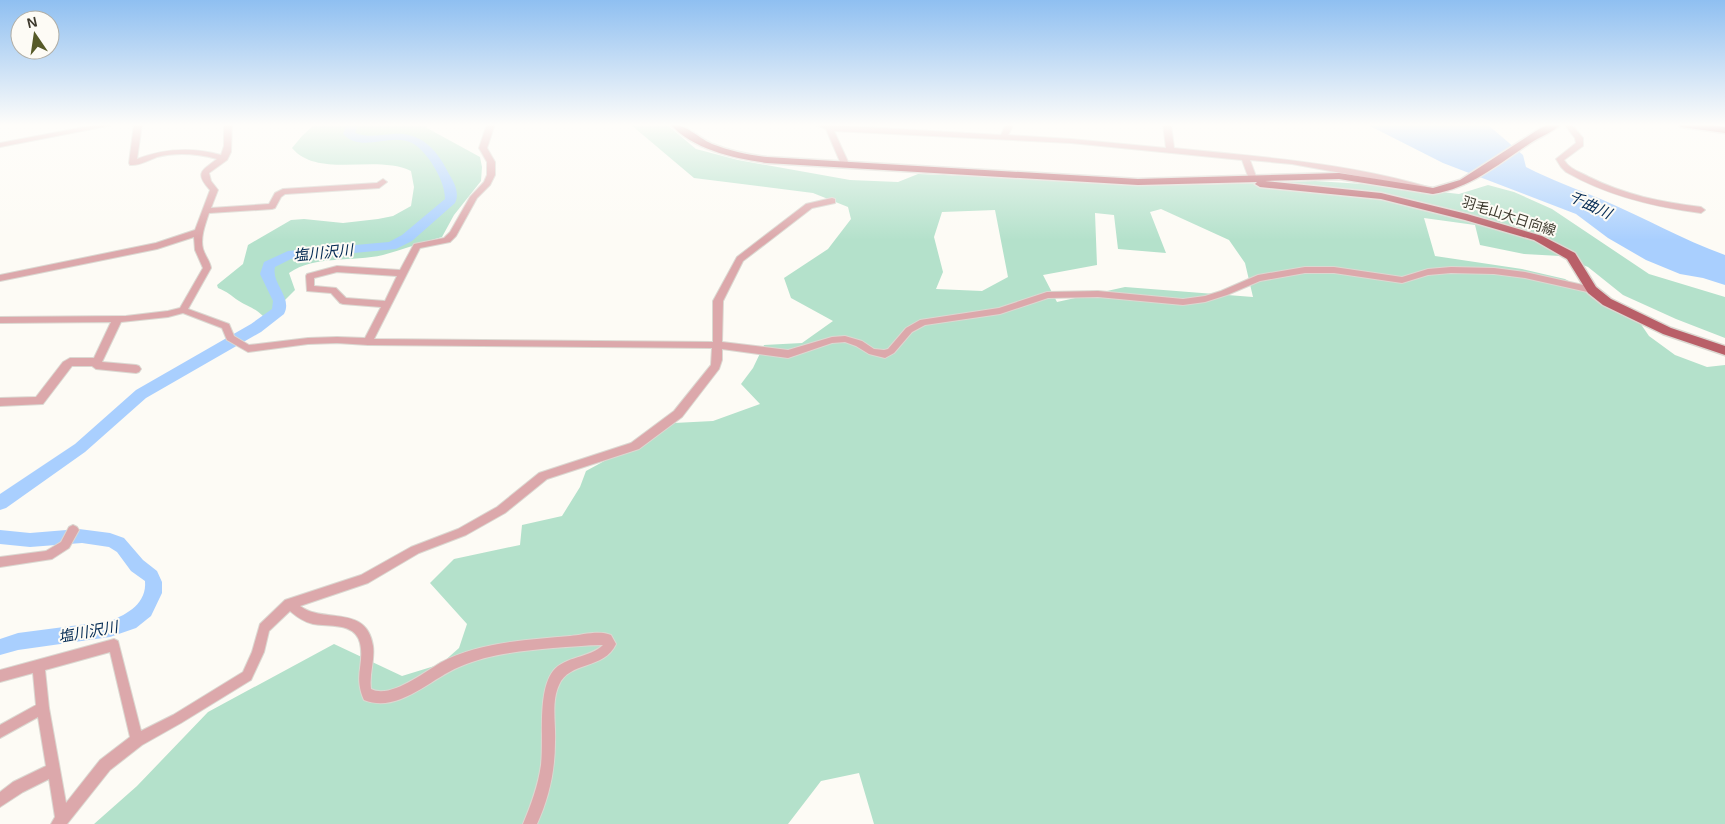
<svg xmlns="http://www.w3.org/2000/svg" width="1725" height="824" font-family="Helvetica,'Noto Sans JP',sans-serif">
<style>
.green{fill:#b4e1cb;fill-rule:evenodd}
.water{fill:#a9cffe}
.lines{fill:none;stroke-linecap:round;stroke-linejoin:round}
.river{fill:#a9cffe;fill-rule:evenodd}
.minor-casing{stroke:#dbd8d1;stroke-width:2}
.major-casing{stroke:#dbd8d1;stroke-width:3}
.minor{fill:#dca8ab;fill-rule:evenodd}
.major{fill:#b95f68;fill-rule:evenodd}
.labels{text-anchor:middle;stroke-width:4;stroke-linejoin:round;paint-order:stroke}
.street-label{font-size:14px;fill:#3e3a2e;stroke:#fdfbf5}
.water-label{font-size:15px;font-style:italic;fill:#032a53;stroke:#fdfbf5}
</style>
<rect width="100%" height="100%" fill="#fdfbf5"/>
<g class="green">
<path d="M315 124H426L427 128 480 157 482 167 481 181 454 215 442 237C422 242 402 250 383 255 353 262 315 255 289 273L295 290 271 314 263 316C252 306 248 307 239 301 230 295 228 292 218 288L217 285 243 264 248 245 291 220 304 219 343 223 378 219 393 216 411 206 414 187 411 171C376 154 318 179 292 148L302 136Z"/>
<path d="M630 124H666L696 149 738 160 850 180 898 182 918 174 1028 178 1094 183 1193 185 1315 181 1380 185 1459 194 1488 185 1514 192 1552 209 1649 274 1725 297V338L1676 319 1623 295 1588 267 1560 256 1524 254 1480 245 1475 225 1424 218 1435 256 1522 269 1565 279 1638 320 1649 336 1675 355 1707 367 1725 365V824H874L859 773 821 781 788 824H94L137 786 208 712 334 644 402 676 441 664 459 648 467 624 430 583 454 559 520 545 522 525 562 516 580 487 586 471 674 423 713 421 760 404 741 384 753 368 764 345 802 343 833 321 791 298 784 278 828 249 851 219 848 207 813 193 694 178ZM1161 209 1229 240 1245 263 1253 297 1125 287 1057 302 1043 275 1097 265 1095 213 1114 215 1118 249 1166 253 1150 212ZM995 210 1008 277 982 291 936 289 943 272 934 237 942 212Z"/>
</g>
<path class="water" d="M1366 124H1487L1523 155 1526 167C1551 180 1577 189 1603 200 1645 218 1681 239 1725 255V285L1703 278 1680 274 1646 260 1608 238 1576 214 1443 163Z"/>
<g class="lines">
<g class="river">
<path d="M347 124H358L355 133C369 138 379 135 393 134 421 131 438 151 449 174 454 182 460 193 455 203L412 241 396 249 291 259 275 267C271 284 293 297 284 314L261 332 146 398 85 452 6 508 0 510V494L75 444 136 390 251 324 272 309 273 301 260 274 264 262 288 251 389 242 402 235 445 199C445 186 438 173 431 162 426 155 420 147 412 143 390 132 362 154 343 134Z"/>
<path d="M79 529 110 533 124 538 143 560 157 571 162 582V593L151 616 136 628 110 637 18 650 0 655V639L18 633 110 621C128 614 147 603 145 581L131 571 117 552 109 547 82 543 30 547 0 544V530L30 533Z"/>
</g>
<defs>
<g id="minor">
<path d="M100 124H118L0 147V143Z"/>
<path d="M134 124H142L137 159C166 148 192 147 221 155L224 146V124H232L231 152 227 160 209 173 211 181 218 190 211 208 269 204 275 193 283 189 377 183 383 179 387 182 379 188 285 194 281 197 275 208 272 209 209 213C205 225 200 238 203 249 205 256 210 261 211 268L188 309 229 324 234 336 249 345 308 338 337 337 365 338 381 307 343 304 340 303 331 293 307 291 306 276 307 274 337 266 400 270 414 244 444 238 450 232 470 197 484 182 487 175V162L479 148 487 124H495L487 148 495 162V175L490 185 477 198 456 236 450 242 420 248 374 339 713 342V301L737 257 806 204 832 198 835 199V203L812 208 743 261 723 301 722 342 788 350 832 337 845 336 862 341 874 349 884 350 888 349 906 328 920 320 999 308 1047 292 1098 291 1183 299 1205 296 1221 291 1258 275 1305 267H1334L1402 277 1428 269 1451 267 1494 268 1525 272 1592 287 1596 290 1592 293 1525 278 1494 274 1451 273 1428 275 1402 283 1334 273H1305L1260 281 1227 295 1205 302 1183 305 1098 297 1048 298 1000 314 925 325 912 332 894 353 885 358 869 354 856 346 845 342 832 343 788 358 722 349V360L719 369 682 417 639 449 547 479 505 513 466 535 419 553 368 583 300 606C324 624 367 604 373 646 375 660 369 674 371 689 390 699 423 673 440 663 478 642 527 640 570 636 582 635 599 630 611 635L616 644C604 670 569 661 559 685 551 702 556 724 555 742 555 771 549 798 537 824H523C531 805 538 786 541 765 544 739 537 692 553 671 565 656 590 658 603 645 586 645 570 647 553 648 522 651 488 654 459 667 430 679 398 714 364 700 353 675 365 664 360 643 355 622 329 627 313 624 304 622 297 617 290 611L269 631 264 652 251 680 181 723 142 745 110 770 67 824H51L55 817 49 779 23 792 0 807V792L13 782 46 766 38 717 0 738V725L36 705 33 673 0 682V670L114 639 118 641 141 731 173 715 243 672 252 652 260 624 285 600 361 575 411 547 458 529 497 507 539 473 631 443 674 411 711 365 712 348 368 345 337 343 308 344 248 352 227 340 222 328 183 313 168 317 121 322 102 362 136 365 139 366 141 369 139 372 136 373 96 369 92 366H72L43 404 0 406V398L36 397 63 362 70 358H94L111 322 0 323V317L126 316 168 311 180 308 203 268 195 250 194 237 157 249 0 281V275L156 243 195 230 210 190C194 172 202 171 217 159 198 154 177 152 157 157 149 160 139 166 130 165L129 163ZM337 272 397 276 385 301 346 298 336 288 314 286V278ZM110 652 130 737 100 760 66 803 49 708 45 670Z"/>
<path d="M814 124 1001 135 1006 124H1014L1008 135 1071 139 1166 148 1163 124H1171L1174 148C1261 157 1350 163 1435 189L1436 191 1432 194 1402 184 1292 164 1250 160 1257 179 1253 181 1249 179 1242 160 1071 143 834 131 849 164 845 166 841 164 826 129Z"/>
<path d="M1564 124H1571L1583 138V146L1564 160C1569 169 1580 172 1589 177 1625 195 1661 202 1701 207L1705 210 1701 213C1654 207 1608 196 1566 172L1561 167 1556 159 1576 143 1575 138Z"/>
<path d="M73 525 77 527 79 530 69 548 52 559 0 567V557L46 551 61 542 69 527Z"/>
</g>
<g id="major">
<path d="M670 124C686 124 697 137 712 144 730 151 748 155 767 157L1138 179 1339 173 1433 188 1460 180 1539 129 1549 124H1562C1553 132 1539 137 1529 144 1498 164 1471 188 1433 194L1339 179 1265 181 1381 193 1467 214 1542 236 1575 253 1596 287 1611 299 1671 328 1725 346V355L1663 334 1603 305 1588 293 1567 259 1534 240 1465 220 1381 199 1260 187 1255 184 1257 182 1138 185 767 163C733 158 694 150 670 124Z"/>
<path d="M1677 124H1705L1725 127V133L1681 127Z"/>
</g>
</defs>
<use href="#minor" class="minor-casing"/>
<use href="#major" class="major-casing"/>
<use href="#minor" class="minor"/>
<use href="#major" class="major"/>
</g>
<linearGradient id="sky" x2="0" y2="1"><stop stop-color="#8fbff1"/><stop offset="0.52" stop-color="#fefdfa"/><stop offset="1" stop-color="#fefdfa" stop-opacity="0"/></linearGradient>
<rect width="1725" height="240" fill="url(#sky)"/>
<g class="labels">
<g class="street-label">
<text transform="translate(1509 216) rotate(18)" y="5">羽毛山大日向線</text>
</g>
<g class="water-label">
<text transform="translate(1590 205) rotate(25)" y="5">千曲川</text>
<text transform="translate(323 253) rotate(-6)" y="5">塩川沢川</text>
<text transform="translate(88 632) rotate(-10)" y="5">塩川沢川</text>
</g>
</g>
<g transform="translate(35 35) rotate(347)"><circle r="24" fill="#fdfbf5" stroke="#b1aea5"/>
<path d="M0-4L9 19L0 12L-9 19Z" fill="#565a28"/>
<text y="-8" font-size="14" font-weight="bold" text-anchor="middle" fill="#3e3a2e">N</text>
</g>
</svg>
